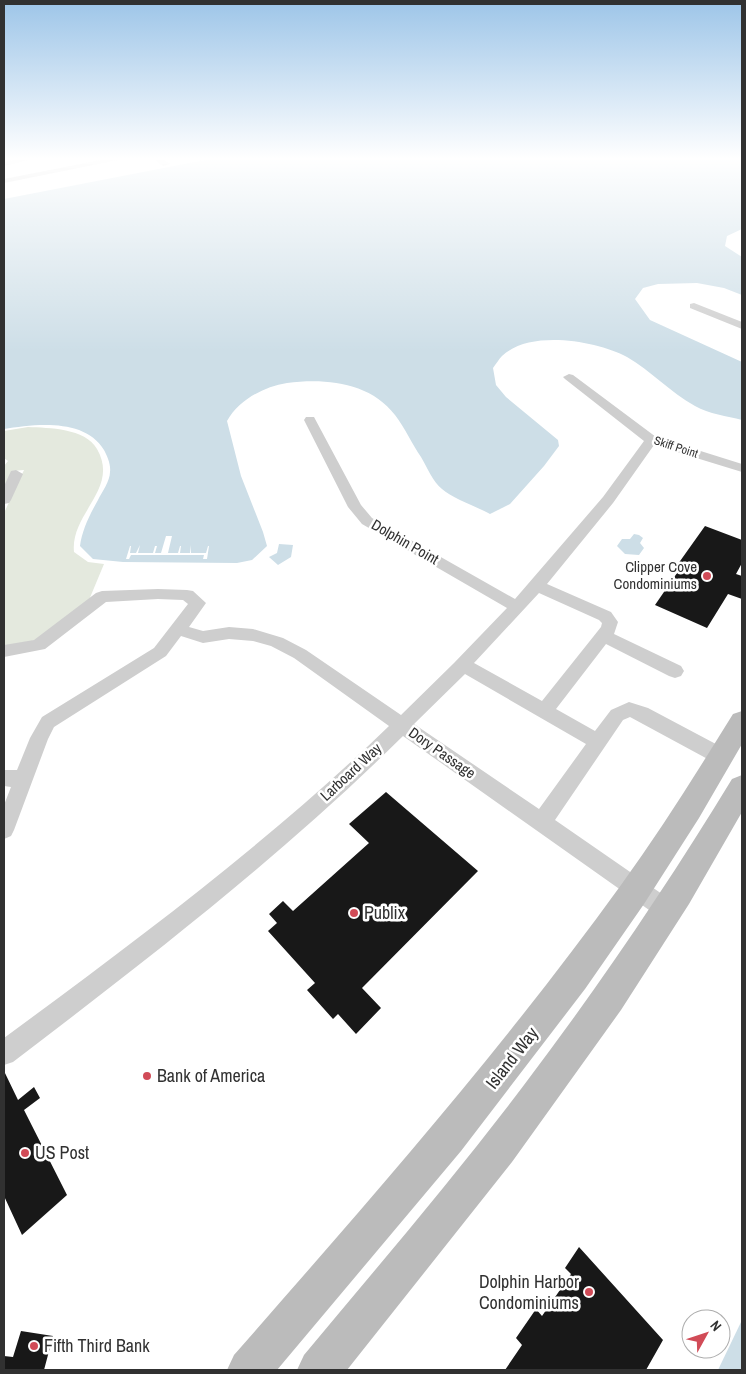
<svg xmlns="http://www.w3.org/2000/svg" width="746" height="1374" font-family="'Archivo Narrow',sans-serif">
<style>
.green{fill:#e4e9de}
.water{fill:#cddee7}
.pier{fill:#fff}
.building{fill:#181818}
.lines{fill:none;stroke-linecap:round;stroke-linejoin:round}
.street{fill:#cecece;fill-rule:evenodd}
.secondary{fill:#bbb;fill-rule:evenodd}
.poi-dot{fill:#d14b57;stroke:#fff;stroke-width:2}
.labels{text-anchor:middle;stroke-width:5;stroke-linejoin:round;paint-order:stroke}
.far-street-label{font-size:12px;fill:#313131;stroke:#fff}
.street-label{font-size:15px;fill:#313131;stroke:#fff}
.poi-label{font-size:15px;fill:#313131;stroke:#fff;text-anchor:end}
.near-poi-label{font-size:18px;fill:#313131;stroke:#fff;text-anchor:start}
.near-street-label{font-size:18px;fill:#313131;stroke:#fff}
</style>
<rect width="100%" height="100%" fill="#fff"/>
<path class="green" d="M28 427C49 428 85 428 97 449 120 489 70 513 74 552L88 562 104 564 89 600 37 640 4 646V513L24 470 12 471 4 486V466L8 461 4 458V431Z"/>
<g class="water">
<path d="M210 159H742V229L727 236 725 246 742 257V295L724 288 697 283 658 284 643 288 635 299 650 320 742 362V420C727 416 709 414 695 406 670 392 651 371 627 357 597 341 530 329 502 356 499 359 496 364 493 368L496 385 506 397 558 440 559 446 544 466 510 504 490 514C477 507 452 498 442 489 433 482 427 467 421 457 412 444 405 428 395 415 370 382 325 378 287 383 263 387 239 400 227 421L241 476 263 532 267 546 252 560 237 563 123 562 93 559 80 546C82 530 90 514 98 500 102 492 110 481 110 472 111 464 107 456 104 450 85 418 35 424 4 429V199Z"/>
<path d="M634 534 639 535 643 538 640 543 644 548 639 555 625 554 617 546 622 539H630Z"/>
<path d="M279 544 293 545 291 557 278 565 269 557 277 553Z"/>
<path d="M742 1320V1370H718Z"/>
</g>
<path class="pier" d="M166 536H172L168 553H178L180 546H181L180 553H190L191 545V553H206L208 546H209L207 559H203L204 555H131L129 559H126L130 546H131L130 553H136L140 545 138 553H153L155 546H157L155 553H161Z"/>
<g class="building">
<path d="M705 526 742 540V563L736 574 742 576V599L728 594 707 628 655 605 677 573 673 571Z"/>
<path d="M386 792 478 871 362 988 381 1008 356 1034 338 1014 333 1019 307 990 315 983 268 931 277 923 269 914 283 901 293 911 369 843 349 824Z"/>
<path d="M4 1071 18 1100 34 1087 40 1098 24 1110 67 1195 22 1235 4 1196Z"/>
<path d="M579 1247 663 1340 646 1370H505L522 1345 516 1338 536 1309 542 1316 571 1274 565 1268Z"/>
<path d="M21 1331 53 1336 44 1370H4V1356L13 1357Z"/>
</g>
<g class="lines">
<g class="street">
<path d="M17 159H33L4 166V162Z"/>
<path d="M106 159H123L4 183V179Z"/>
<path d="M154 159H163L170 164 163 166Z"/>
<path d="M694 303 742 322V329L690 308V304Z"/>
<path d="M569 374 573 375 656 437 742 464V472L654 445 613 503 547 584 611 612 618 622 614 634 681 666 684 671 681 676 675 678 669 676 606 644 556 709 595 731 611 710 629 702 648 708 729 751 731 757 729 763 722 765 715 763 630 717 623 720 555 820 675 903 678 910 675 917 667 921 659 917 403 736C282 856 148 959 13 1062L4 1065V1038C137 940 270 841 389 726L294 658 271 646 253 641 229 639 203 643 181 636 166 656 54 727 48 739 14 830 11 836 4 839V805L11 787 4 786V770H17L30 738 42 717 154 648 188 604 183 600 158 599 106 602 45 649 4 657V645L34 640 96 593 102 591 158 589 187 590 193 591 206 603 189 627 203 631 229 627 253 629 283 638 306 650 401 715 454 663 507 608 362 524 348 507 304 420 306 417H314L361 505 372 518 515 599 603 497 644 441 565 379 563 377ZM539 593 599 620 602 623 601 627 542 701 474 663ZM465 674 586 744 539 809 414 724Z"/>
<path d="M16 470 23 474 11 500 9 503 4 504V486L11 471Z"/>
</g>
<g class="secondary">
<path d="M742 711V744L699 818 644 904 585 989 461 1151 277 1370H227L234 1355C368 1202 502 1050 621 885 661 830 697 772 733 714Z"/>
<path d="M742 775V812L689 904 621 1010 512 1162 347 1370H297L304 1355C378 1266 454 1178 524 1085 599 986 668 884 732 779Z"/>
</g>
</g>
<linearGradient id="sky" x2="0" y2="1"><stop stop-color="#9dc5e8"/><stop offset="0.45" stop-color="#fff"/><stop offset="1" stop-color="#fff" stop-opacity="0"/></linearGradient>
<rect width="746" height="352" fill="url(#sky)"/>
<g class="poi-dot">
<circle cx="707" cy="576" r="5"/>
<circle cx="354" cy="913" r="5"/>
<circle cx="147" cy="1076" r="5"/>
<circle cx="25" cy="1153" r="5"/>
<circle cx="589" cy="1292" r="5"/>
<circle cx="34" cy="1346" r="5"/>
</g>
<g class="labels">
<g class="far-street-label">
<text transform="translate(676 447) rotate(18)" y="4">Skiff Point</text>
</g>
<g class="street-label">
<text transform="translate(405 542) rotate(30)" y="5">Dolphin Point</text>
<text transform="translate(442 753) rotate(35)" y="5">Dory Passage</text>
<text transform="translate(351 772) rotate(-43)" y="5">Larboard Way</text>
</g>
<g class="poi-label">
<text x="697" y="572">Clipper Cove<tspan x="697" dy="17">Condominiums</tspan></text>
</g>
<g class="near-poi-label">
<text x="364" y="919">Publix</text>
<text x="157" y="1082">Bank of America</text>
<text x="35" y="1159">US Post</text>
<text x="579" y="1288" text-anchor="end">Dolphin Harbor<tspan x="579" dy="21">Condominiums</tspan></text>
<text x="44" y="1352">Fifth Third Bank</text>
</g>
<g class="near-street-label">
<text transform="translate(512 1058) rotate(-52)" y="6">Island Way</text>
</g>
</g>
<rect width="746" height="1374" fill="none" stroke="#313131" stroke-width="10"/>
<g transform="translate(706 1334) rotate(50)"><circle r="24" fill="#ffffff" stroke="#adadad"/>
<path d="M0-4L9 19L0 12L-9 19Z" fill="#d14b57"/>
<text y="-8" font-size="14" font-weight="bold" text-anchor="middle" fill="#313131">N</text>
</g>
</svg>
